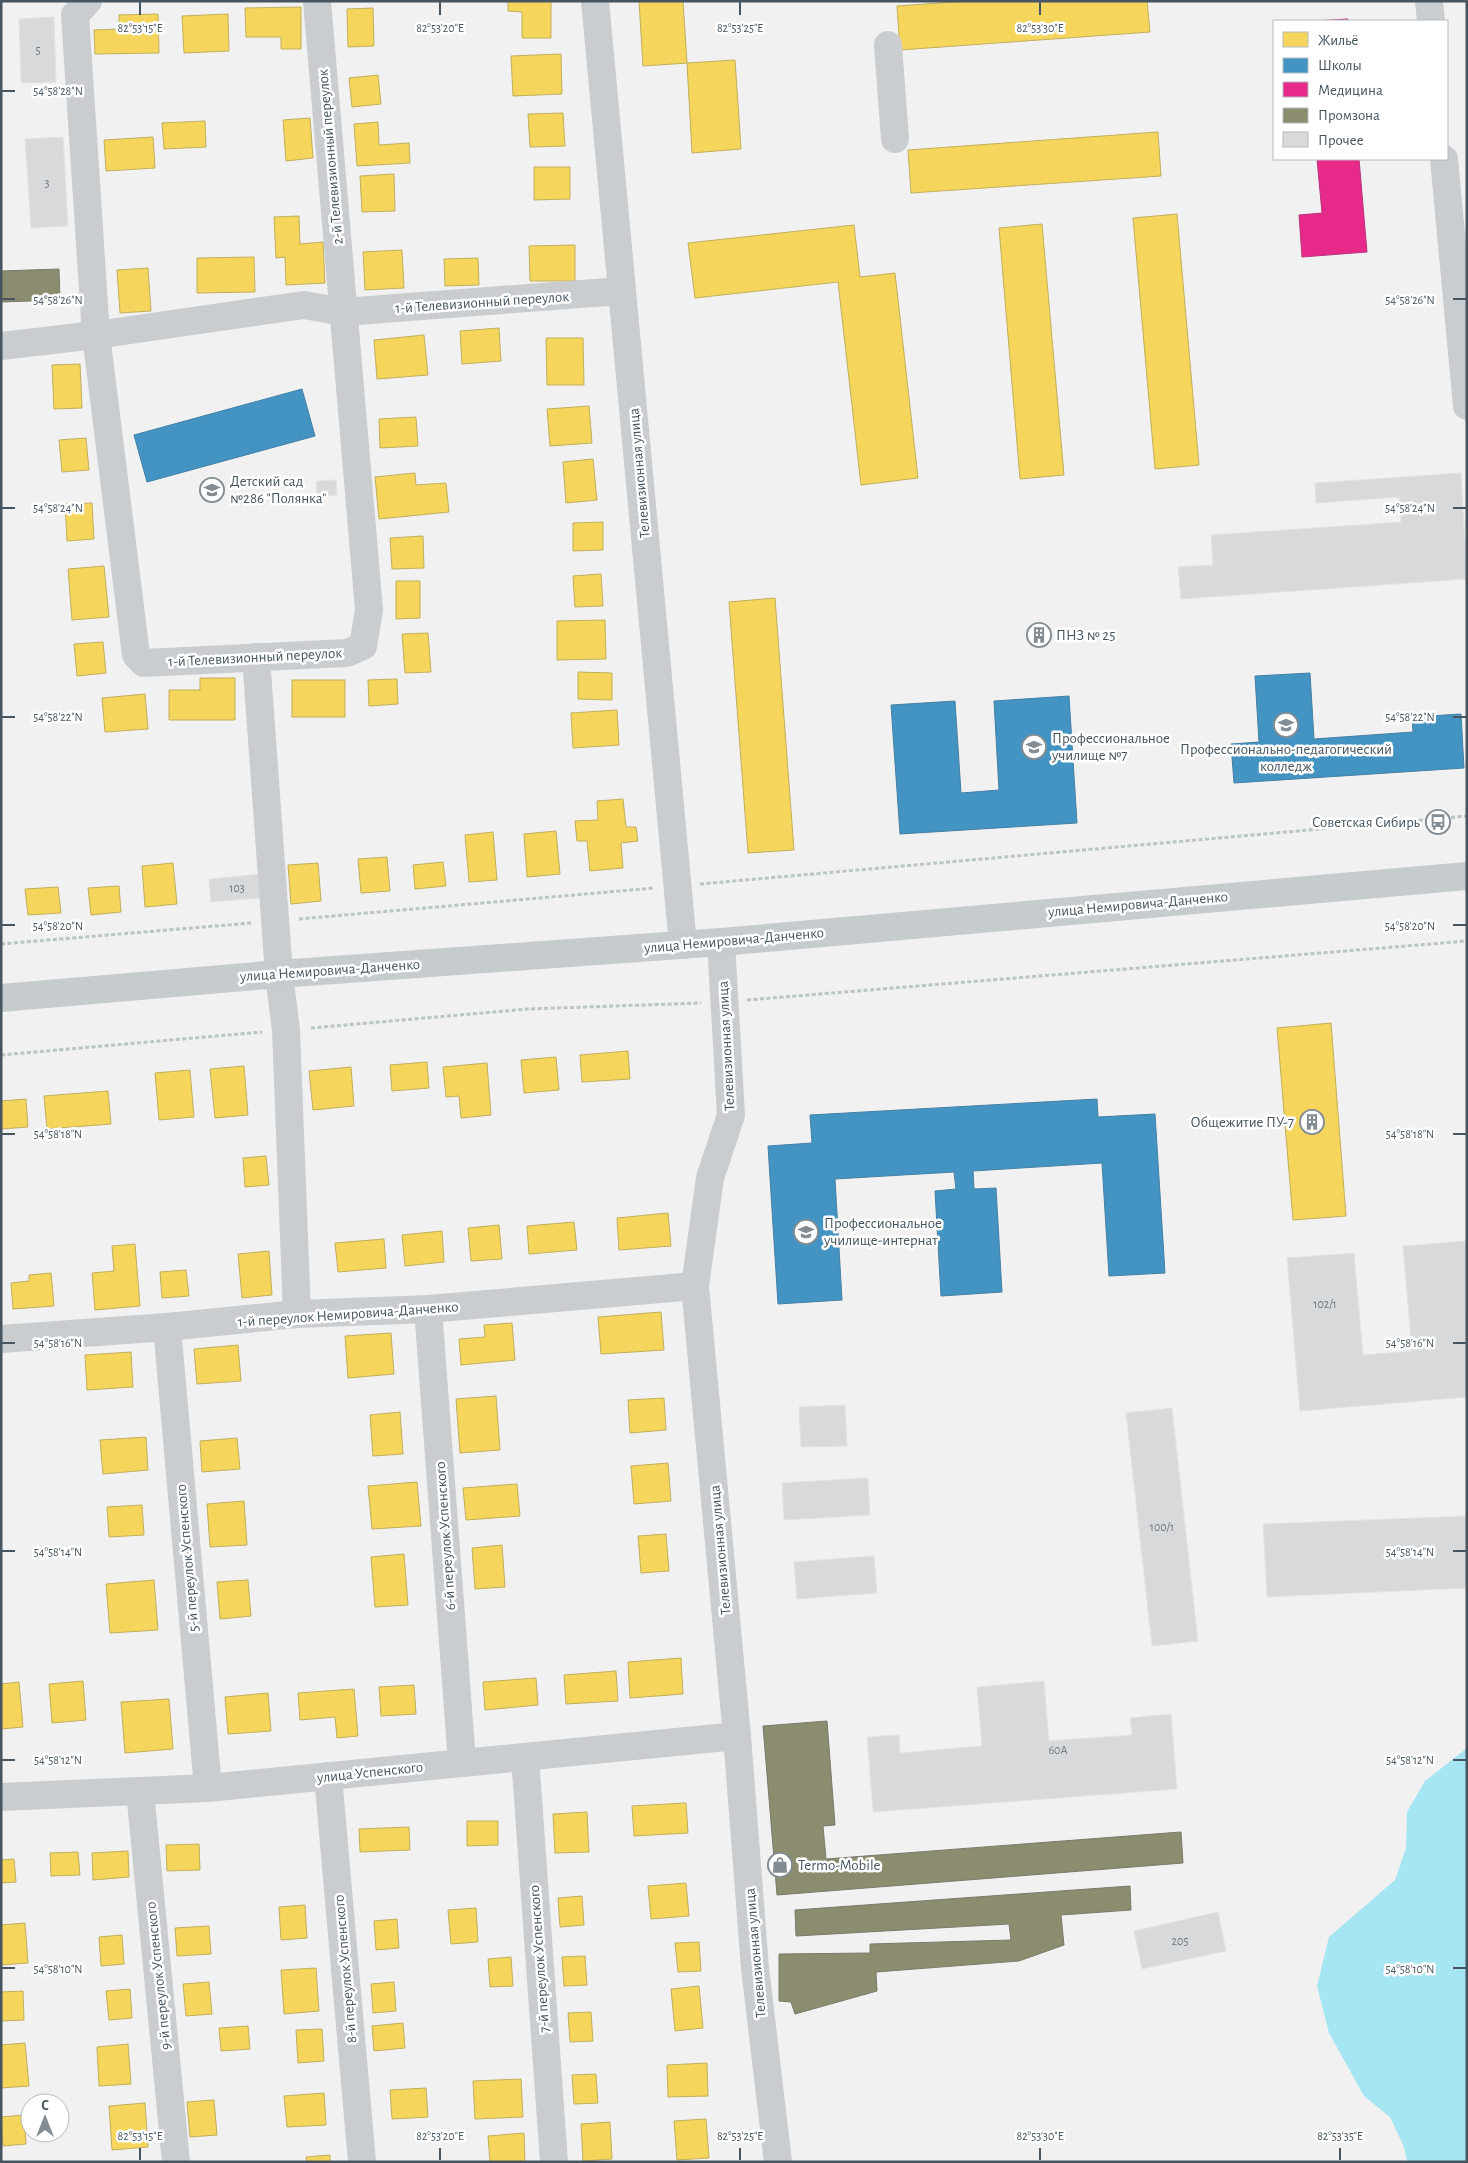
<svg xmlns="http://www.w3.org/2000/svg" width="1468" height="2163" font-family="'Alegreya Sans',sans-serif">
<style>
.water{fill:#a6e6f2}
.homes{fill:#f6d55c;stroke:#c1af5d}
.schools{fill:#4393c3;stroke:#4480a5}
.health{fill:#e7298a;stroke:#b7367d}
.industry{fill:#8c8c6e;stroke:#777c6a}
.building{fill:#d8d9db;stroke:#e2e3e4}
.lines{fill:none;stroke-linecap:round;stroke-linejoin:round}
.path{stroke:#b8c5c1;stroke-width:3;stroke-dasharray:4 2.5;stroke-linecap:butt}
.minor{stroke:#cacdd0;stroke-width:28}
.major{stroke:#c6cbce;stroke-width:28}
.ticks{fill:none;stroke:#46555f;stroke-width:2}
.labels{text-anchor:middle;stroke-width:5;stroke-linejoin:round;paint-order:stroke}
.number-label{font-size:12px;fill:#6c787f}
.street-label{font-size:15px;fill:#46555f;stroke:#fff}
.poi-label{font-size:15px;fill:#46555f;stroke:#fff;text-anchor:start}
.ticks-label{font-size:12px;text-anchor:middle;fill:#46555f;stroke:#fff;stroke-width:5;stroke-linejoin:round;paint-order:stroke}
</style>
<rect width="100%" height="100%" fill="#f1f1f1"/>
<path class="water" d="M1467 1748V2162H1407L1404 2147 1390 2117 1364 2096 1329 2033 1317 1986 1329 1937 1395 1880 1406 1848 1407 1812 1425 1781Z"/>
<g class="homes">
<path d="M508 1H551V38H522V12L508 11Z"/>
<path d="M639 1H683L687 63 643 66Z"/>
<path d="M968 1H1147L1150 32 900 50 897 6Z"/>
<path d="M301 7V49H281V37H246L245 8Z"/>
<path d="M373 8 374 46 348 47 347 9Z"/>
<path d="M158 14 159 53 95 54 94 30 119 29V15Z"/>
<path d="M228 14 229 51 184 53 182 16Z"/>
<path d="M561 54 562 94 513 96 511 56Z"/>
<path d="M735 60 741 149 692 153 687 63Z"/>
<path d="M378 75 381 104 352 107 349 78Z"/>
<path d="M563 113 565 146 530 147 528 114Z"/>
<path d="M310 118 313 158 286 161 283 120Z"/>
<path d="M205 121 206 147 164 149 162 123Z"/>
<path d="M378 122 379 145 409 143 410 163 357 166 354 124Z"/>
<path d="M1158 132 1161 176 911 193 908 150Z"/>
<path d="M153 137 155 168 106 171 104 140Z"/>
<path d="M534 167H570V199L534 200Z"/>
<path d="M394 174 395 211 362 212 360 176Z"/>
<path d="M1177 214 1199 465 1155 469 1133 218Z"/>
<path d="M299 216 300 244 323 242 325 283 286 285 285 257 276 258 274 217Z"/>
<path d="M1042 224 1064 475 1020 479 999 228Z"/>
<path d="M854 225 860 277 895 273 918 478 861 485 838 282 695 298 688 243Z"/>
<path d="M575 245V281H530L529 246Z"/>
<path d="M402 250 404 288 365 290 363 252Z"/>
<path d="M254 257 255 292 197 293V258Z"/>
<path d="M478 258 479 285 445 286 444 259Z"/>
<path d="M148 268 151 311 120 313 117 270Z"/>
<path d="M499 328 501 361 462 364 460 331Z"/>
<path d="M424 335 428 375 377 379 374 340Z"/>
<path d="M546 338H583L584 385H547Z"/>
<path d="M80 364 82 408 54 409 52 365Z"/>
<path d="M589 406 592 443 550 446 547 409Z"/>
<path d="M416 417 418 446 380 448 379 419Z"/>
<path d="M86 438 89 470 62 472 59 440Z"/>
<path d="M593 459 597 500 566 503 563 462Z"/>
<path d="M415 473 416 485 446 483 449 512 379 519 375 477Z"/>
<path d="M92 503 94 539 67 541 65 504Z"/>
<path d="M603 522V550L573 551V523Z"/>
<path d="M423 536 424 568 392 569 390 538Z"/>
<path d="M104 566 109 617 72 620 68 569Z"/>
<path d="M601 574 603 606 575 607 573 576Z"/>
<path d="M396 581H420V618L396 619Z"/>
<path d="M775 598 794 850 748 853 729 602Z"/>
<path d="M605 620 606 659 557 660V621Z"/>
<path d="M428 633 431 672 405 673 402 634Z"/>
<path d="M103 642 106 673 77 676 74 644Z"/>
<path d="M578 672 612 673V700L578 699Z"/>
<path d="M200 678H235V720H169V690H200Z"/>
<path d="M397 679 398 704 369 706 368 680Z"/>
<rect x="292" y="680" width="53" height="37"/>
<path d="M145 694 148 729 105 732 102 698Z"/>
<path d="M617 710 619 745 573 748 571 713Z"/>
<path d="M623 799 626 827H636L638 841 621 843 623 868 590 871 587 841H577L575 821 598 820 597 801Z"/>
<path d="M556 831 560 874 527 877 524 834Z"/>
<path d="M493 832 497 880 469 882 465 835Z"/>
<path d="M387 857 390 891 361 893 358 859Z"/>
<path d="M443 862 446 886 415 889 413 865Z"/>
<path d="M173 863 177 904 145 907 142 866Z"/>
<path d="M318 863 321 901 291 904 288 865Z"/>
<path d="M119 886 121 912 91 915 88 888Z"/>
<path d="M58 887 61 913 28 915 25 889Z"/>
<path d="M1331 1023 1346 1216 1293 1220 1277 1028Z"/>
<path d="M628 1051 630 1079 582 1082 580 1055Z"/>
<path d="M556 1057 559 1090 524 1093 521 1060Z"/>
<path d="M427 1062 429 1088 392 1091 390 1065Z"/>
<path d="M487 1063 491 1115 461 1118 459 1096 446 1097 443 1067Z"/>
<path d="M244 1066 248 1115 215 1118 210 1069Z"/>
<path d="M351 1067 354 1106 313 1110 309 1071Z"/>
<path d="M190 1070 194 1117 159 1120 155 1073Z"/>
<path d="M108 1091 111 1124 47 1129 44 1096Z"/>
<path d="M26 1099 28 1127 1 1129V1101Z"/>
<path d="M266 1156 269 1185 245 1187 243 1158Z"/>
<path d="M668 1213 671 1246 619 1250 617 1218Z"/>
<path d="M574 1222 577 1250 529 1254 527 1226Z"/>
<path d="M499 1225 502 1259 471 1261 468 1228Z"/>
<path d="M442 1231 444 1262 405 1266 402 1235Z"/>
<path d="M384 1239 386 1268 338 1272 335 1243Z"/>
<path d="M135 1244 140 1306 95 1310 92 1273 114 1271 112 1246Z"/>
<path d="M269 1251 272 1295 242 1298 238 1254Z"/>
<path d="M186 1270 189 1296 162 1298 160 1272Z"/>
<path d="M51 1273 54 1306 13 1309 11 1283 29 1281V1275Z"/>
<path d="M661 1312 664 1350 601 1354 598 1317Z"/>
<path d="M512 1323 515 1360 461 1365 459 1339 485 1337 484 1325Z"/>
<path d="M391 1333 394 1374 348 1378 345 1336Z"/>
<path d="M238 1345 241 1381 197 1384 194 1349Z"/>
<path d="M131 1352 133 1387 87 1390 85 1355Z"/>
<path d="M496 1396 500 1450 460 1453 456 1399Z"/>
<path d="M664 1398 666 1430 630 1433 628 1400Z"/>
<path d="M400 1412 403 1454 373 1456 370 1415Z"/>
<path d="M146 1437 148 1470 103 1474 100 1440Z"/>
<path d="M237 1438 240 1469 202 1472 200 1441Z"/>
<path d="M668 1463 671 1501 634 1504 631 1466Z"/>
<path d="M417 1482 421 1526 372 1529 368 1486Z"/>
<path d="M517 1484 520 1516 466 1520 463 1488Z"/>
<path d="M244 1501 247 1545 210 1547 207 1504Z"/>
<path d="M142 1505 144 1535 109 1537 107 1507Z"/>
<path d="M666 1534 669 1571 641 1573 638 1536Z"/>
<path d="M502 1545 505 1587 475 1589 472 1548Z"/>
<path d="M404 1554 408 1605 375 1607 371 1557Z"/>
<path d="M154 1580 158 1630 110 1633 106 1584Z"/>
<path d="M248 1580 251 1616 220 1619 217 1582Z"/>
<path d="M681 1658 683 1694 630 1698 628 1662Z"/>
<path d="M616 1671 618 1701 566 1704 564 1675Z"/>
<path d="M536 1678 538 1705 485 1710 483 1682Z"/>
<path d="M83 1681 86 1720 52 1723 49 1684Z"/>
<path d="M19 1682 23 1727 1 1729V1684Z"/>
<path d="M414 1685 416 1714 381 1716 379 1687Z"/>
<path d="M354 1689 358 1736 337 1738 335 1717 300 1720 298 1693Z"/>
<path d="M268 1693 271 1731 228 1734 225 1697Z"/>
<path d="M169 1699 173 1749 125 1753 121 1702Z"/>
<path d="M686 1803 688 1833 634 1836 632 1806Z"/>
<path d="M587 1812 589 1852 555 1853 553 1814Z"/>
<path d="M467 1821H498V1845L467 1846Z"/>
<path d="M409 1827 410 1850 360 1852 359 1829Z"/>
<path d="M199 1844 200 1870 167 1871 166 1845Z"/>
<path d="M128 1851 129 1877 93 1880 92 1853Z"/>
<path d="M78 1852 80 1875 51 1876 50 1853Z"/>
<path d="M14 1859 16 1882 1 1883V1860Z"/>
<path d="M686 1883 689 1916 651 1919 648 1886Z"/>
<path d="M582 1896 584 1925 560 1927 558 1898Z"/>
<path d="M305 1905 307 1938 281 1940 279 1907Z"/>
<path d="M476 1908 478 1942 451 1944 448 1910Z"/>
<path d="M397 1919 399 1948 376 1950 374 1921Z"/>
<path d="M25 1923 28 1963 1 1965V1925Z"/>
<path d="M209 1926 211 1954 177 1956 175 1928Z"/>
<path d="M122 1935 124 1964 101 1966 99 1937Z"/>
<path d="M699 1942 701 1971 678 1972 675 1943Z"/>
<path d="M585 1956 587 1985 564 1986 562 1957Z"/>
<path d="M511 1957 513 1986 490 1987 488 1959Z"/>
<path d="M316 1968 319 2011 284 2014 281 1970Z"/>
<path d="M209 1982 212 2014 186 2016 183 1984Z"/>
<path d="M394 1982 396 2011 373 2013 371 1984Z"/>
<path d="M699 1986 703 2028 675 2031 671 1989Z"/>
<path d="M130 1989 132 2018 109 2020 106 1991Z"/>
<path d="M23 1991 24 2020 1 2021V1992Z"/>
<path d="M591 2012 593 2041 570 2042 568 2013Z"/>
<path d="M403 2023 405 2048 374 2051 372 2026Z"/>
<path d="M248 2026 250 2049 221 2051 219 2028Z"/>
<path d="M322 2029 324 2061 298 2063 296 2030Z"/>
<path d="M25 2043 29 2086 1 2088V2045Z"/>
<path d="M128 2044 131 2084 99 2086 97 2047Z"/>
<path d="M707 2063 708 2096 668 2097 667 2065Z"/>
<path d="M596 2074 598 2103 574 2104 572 2075Z"/>
<path d="M521 2079 523 2117 475 2119 473 2081Z"/>
<path d="M426 2088 428 2117 392 2119 390 2090Z"/>
<path d="M324 2093 326 2125 287 2127 284 2096Z"/>
<path d="M214 2100 217 2135 190 2137 187 2102Z"/>
<path d="M145 2103 148 2147 112 2150 109 2106Z"/>
<path d="M24 2115 26 2144 3 2146 1 2117Z"/>
<path d="M706 2119 709 2158 677 2160 674 2121Z"/>
<path d="M610 2122 612 2159 583 2161 581 2124Z"/>
<path d="M524 2133 525 2162H490L488 2136Z"/>
<path d="M330 2155V2162H307L306 2157Z"/>
</g>
<g class="schools">
<path d="M302 389 315 436 147 482 134 435Z"/>
<path d="M1310 673 1314 739 1413 732 1412 717 1461 714 1464 768 1234 783 1231 744 1259 742 1255 676Z"/>
<path d="M1069 696 1077 823 900 834 891 705 955 701 961 793 999 790 994 701Z"/>
<path d="M1097 1099 1098 1117 1155 1114 1165 1273 1109 1276 1102 1163 973 1171 974 1189 996 1188 1002 1292 941 1296 935 1191 956 1189 954 1172 835 1179 842 1300 778 1304 768 1146 812 1143 810 1115Z"/>
</g>
<g class="health">
<path d="M1348 19V21H1315Z"/>
<path d="M1317 159H1359L1367 252 1302 257 1299 215 1322 213Z"/>
</g>
<g class="industry">
<path d="M59 269 60 300 1 302V271Z"/>
<path d="M827 1721 835 1825 823 1826 826 1859 1181 1832 1183 1863 777 1895 763 1726Z"/>
<path d="M1130 1886 1131 1910 1061 1915 1064 1945 1019 1961 876 1972 877 1991 795 2014 791 2002 779 2001V1954L870 1953V1944L1011 1940 1009 1924 796 1936 795 1910Z"/>
</g>
<g class="building">
<path d="M54 17 56 82 21 83 19 19Z"/>
<path d="M63 137 68 226 31 228 25 139Z"/>
<path d="M1461 473 1467 579 1181 599 1178 567 1213 565 1211 535 1401 522 1399 497 1316 503 1315 483Z"/>
<path d="M336 480 337 495 317 496 316 481Z"/>
<path d="M1044 628 1045 641 1034 642 1033 629Z"/>
<path d="M262 874 264 898 211 902 209 879Z"/>
<path d="M1466 1241 1467 1397 1300 1411 1287 1258 1354 1253 1363 1355 1412 1351 1403 1246Z"/>
<path d="M845 1405 847 1446 801 1447 799 1407Z"/>
<path d="M1172 1408 1198 1641 1152 1646 1126 1413Z"/>
<path d="M868 1478 870 1515 784 1520 782 1483Z"/>
<path d="M1467 1516V1588L1267 1597 1263 1524Z"/>
<path d="M874 1556 877 1593 797 1599 794 1562Z"/>
<path d="M1044 1681 1049 1741 1132 1735 1130 1718 1171 1714 1177 1789 873 1812 867 1737 899 1735 900 1753 982 1746 977 1687Z"/>
<path d="M1218 1912 1226 1951 1142 1969 1134 1931Z"/>
</g>
<g class="lines">
<g class="path">
<path d="M700 884 1467 816"/>
<path d="M299 919 654 888"/>
<path d="M1 944 251 923"/>
<path d="M747 1000 1467 941"/>
<path d="M311 1028 528 1009 701 1003"/>
<path d="M1 1055 262 1032"/>
</g>
<g class="minor">
<path d="M88 1 75 15 96 335 136 655 144 663 347 653 363 646 369 610 317 1"/>
<path d="M595 1 683 945"/>
<path d="M1429 1 1431 21"/>
<path d="M888 45 895 139"/>
<path d="M1444 159 1467 406"/>
<path d="M1 346 96 335 304 305 343 312 621 291"/>
<path d="M256 657 279 974 286 1030 297 1314"/>
<path d="M721 942 731 1115 710 1178 695 1286 737 1736 755 1968 778 2162"/>
<path d="M428 1309 462 1762"/>
<path d="M167 1327 208 1788"/>
<path d="M1 1339 167 1327 297 1314 428 1309 695 1286"/>
<path d="M525 1757 554 2162"/>
<path d="M328 1776 362 2162"/>
<path d="M140 1791 176 2162"/>
<path d="M1 1797 208 1788 737 1736"/>
</g>
<path class="major" d="M1 998 279 974 721 942 1467 876"/>
</g>
<path class="ticks" d="M140 2V15M440 2V15M740 2V15M1040 2V15M2 91H15M2 299H15M1453 299H1466M2 508H15M1453 508H1466M2 717H15M1453 717H1466M2 925H15M1453 925H1466M2 1134H15M1453 1134H1466M2 1343H15M1453 1343H1466M2 1551H15M1453 1551H1466M2 1760H15M1453 1760H1466M2 1968H15M1453 1968H1466M140 2148V2160M440 2148V2160M740 2148V2160M1040 2148V2160M1340 2148V2160"/>
<defs>
<symbol id="school-ring" viewBox="-11 -11 22 22"><circle r="9.5" fill="#fff" stroke="#828c92" stroke-width="1.5"/><path d="M0-5L7-2L0 1L-7-2ZM-4 1L0 2.5L4 1V4Q0 6-4 4Z" fill="#828c92"/></symbol>
<symbol id="building-ring" viewBox="-11 -11 22 22"><circle r="9.5" fill="#fff" stroke="#828c92" stroke-width="1.5"/><path d="M-4-6H4V6H1V3H-1V6H-4ZM-2.5-4.3h1.7v1.8h-1.7ZM.8-4.3h1.7v1.8H.8ZM-2.5-1h1.7V.8h-1.7ZM.8-1h1.7V.8H.8Z" fill="#828c92"/></symbol>
<symbol id="university-ring" viewBox="-11 -11 22 22"><circle r="9.5" fill="#fff" stroke="#828c92" stroke-width="1.5"/><path d="M0-5L7-2L0 1L-7-2ZM-4 1L0 2.5L4 1V4Q0 6-4 4Z" fill="#828c92"/></symbol>
<symbol id="bus-ring" viewBox="-11 -11 22 22"><circle r="9.5" fill="#fff" stroke="#828c92" stroke-width="1.5"/><path d="M-5-6H5V4H4V6H2V4H-2V6H-4V4H-5ZM-3.5-4V0h7V-4ZM-3.5 1.2v1.5H-2V1.2ZM2 1.2v1.5H3.5V1.2Z" fill="#828c92"/></symbol>
<symbol id="shop-ring" viewBox="-11 -11 22 22"><circle r="9.5" fill="#fff" stroke="#828c92" stroke-width="1.5"/><path d="M-5-2.5h2.3a2.7 3.5 0 0 1 5.4 0H5L5.5 6h-11ZM-1.5-2.5h3a1.5 2.3 0 0 0-3 0Z" fill="#828c92"/></symbol>
</defs>
<g fill-rule="evenodd">
<use href="#school-ring" x="198" y="476" width="28" height="28"/>
<use href="#building-ring" x="1025" y="621" width="28" height="28"/>
<use href="#university-ring" x="1272" y="711" width="28" height="28"/>
<use href="#university-ring" x="1020" y="733" width="28" height="28"/>
<use href="#bus-ring" x="1424" y="808" width="28" height="28"/>
<use href="#building-ring" x="1298" y="1108" width="28" height="28"/>
<use href="#university-ring" x="792" y="1218" width="28" height="28"/>
<use href="#shop-ring" x="766" y="1851" width="28" height="28"/>
</g>
<g class="labels">
<g class="number-label">
<text x="38" y="54">5</text>
<text x="47" y="187">3</text>
<text x="237" y="892">103</text>
<text x="1325" y="1308">102/1</text>
<text x="1162" y="1531">100/1</text>
<text x="1058" y="1754">60А</text>
<text x="1180" y="1945">205</text>
</g>
<g class="street-label">
<text transform="translate(330 157) rotate(-95)" y="5">2-й Телевизионный переулок</text>
<text transform="translate(482 302) rotate(-4)" y="5">1-й Телевизионный переулок</text>
<text transform="translate(639 473) rotate(-95)" y="5">Телевизионная улица</text>
<text transform="translate(255 657) rotate(-3)" y="5">1-й Телевизионный переулок</text>
<text transform="translate(1138 904) rotate(-5)" y="5">улица Немировича-Данченко</text>
<text transform="translate(734 940) rotate(-5)" y="5">улица Немировича-Данченко</text>
<text transform="translate(330 970) rotate(-4)" y="5">улица Немировича-Данченко</text>
<text transform="translate(726 1046) rotate(-93)" y="5">Телевизионная улица</text>
<text transform="translate(348 1314) rotate(-4)" y="5">1-й переулок Немировича-Данченко</text>
<text transform="translate(445 1536) rotate(-94)" y="5">6-й переулок Успенского</text>
<text transform="translate(720 1550) rotate(-95)" y="5">Телевизионная улица</text>
<text transform="translate(187 1558) rotate(-95)" y="5">5-й переулок Успенского</text>
<text transform="translate(370 1772) rotate(-6)" y="5">улица Успенского</text>
<text transform="translate(755 1953) rotate(-95)" y="5">Телевизионная улица</text>
<text transform="translate(539 1959) rotate(-94)" y="5">7-й переулок Успенского</text>
<text transform="translate(345 1969) rotate(-95)" y="5">8-й переулок Успенского</text>
<text transform="translate(158 1976) rotate(-96)" y="5">9-й переулок Успенского</text>
</g>
<g class="poi-label">
<text x="230" y="486">Детский сад<tspan x="230" dy="17">№286 "Полянка"</tspan></text>
<text x="1056" y="640">ПНЗ № 25</text>
<text x="1052" y="743">Профессиональное<tspan x="1052" dy="17">училище №7</tspan></text>
<text x="1286" y="754" text-anchor="middle">Профессионально-педагогический<tspan x="1286" dy="17">колледж</tspan></text>
<text x="1420" y="827" text-anchor="end">Советская Сибирь</text>
<text x="1294" y="1127" text-anchor="end">Общежитие ПУ-7</text>
<text x="824" y="1228">Профессиональное<tspan x="824" dy="17">училище-интернат</tspan></text>
<text x="798" y="1870">Termo-Mobile</text>
</g>
</g>
<g class="ticks-label">
<text x="140" y="32">82°53'15"E</text>
<text x="440" y="32">82°53'20"E</text>
<text x="740" y="32">82°53'25"E</text>
<text x="1040" y="32">82°53'30"E</text>
<text x="58" y="95">54°58'28"N</text>
<text x="58" y="304">54°58'26"N</text>
<text x="1410" y="304">54°58'26"N</text>
<text x="58" y="512">54°58'24"N</text>
<text x="1410" y="512">54°58'24"N</text>
<text x="58" y="721">54°58'22"N</text>
<text x="1410" y="721">54°58'22"N</text>
<text x="58" y="930">54°58'20"N</text>
<text x="1410" y="930">54°58'20"N</text>
<text x="58" y="1138">54°58'18"N</text>
<text x="1410" y="1138">54°58'18"N</text>
<text x="58" y="1347">54°58'16"N</text>
<text x="1410" y="1347">54°58'16"N</text>
<text x="58" y="1556">54°58'14"N</text>
<text x="1410" y="1556">54°58'14"N</text>
<text x="58" y="1764">54°58'12"N</text>
<text x="1410" y="1764">54°58'12"N</text>
<text x="58" y="1973">54°58'10"N</text>
<text x="1410" y="1973">54°58'10"N</text>
<text x="140" y="2140">82°53'15"E</text>
<text x="440" y="2140">82°53'20"E</text>
<text x="740" y="2140">82°53'25"E</text>
<text x="1040" y="2140">82°53'30"E</text>
<text x="1340" y="2140">82°53'35"E</text>
</g>
<rect width="1468" height="2163" fill="none" stroke="#46555f" stroke-width="5"/>
<rect x="1273" y="20" width="175" height="140" fill="#ffffff" stroke="#b5bbbf"/>
<rect x="1283" y="32" width="25" height="15" fill="#f6d55c" stroke="#b5bbbf"/>
<text x="1318" y="45" font-size="15" fill="#46555f">Жильё</text>
<rect x="1283" y="58" width="25" height="15" fill="#4393c3" stroke="#b5bbbf"/>
<text x="1318" y="70" font-size="15" fill="#46555f">Школы</text>
<rect x="1283" y="82" width="25" height="15" fill="#e7298a" stroke="#b5bbbf"/>
<text x="1318" y="95" font-size="15" fill="#46555f">Медицина</text>
<rect x="1283" y="108" width="25" height="15" fill="#8c8c6e" stroke="#b5bbbf"/>
<text x="1318" y="120" font-size="15" fill="#46555f">Промзона</text>
<rect x="1283" y="132" width="25" height="15" fill="#d8d9db" stroke="#b5bbbf"/>
<text x="1318" y="145" font-size="15" fill="#46555f">Прочее</text>
<g transform="translate(45 2118)"><circle r="24" fill="#ffffff" stroke="#b5bbbf"/>
<path d="M0-4L9 19L0 12L-9 19Z" fill="#828c92"/>
<text y="-8" font-size="14" font-weight="bold" text-anchor="middle" fill="#46555f">С</text>
</g>
</svg>
